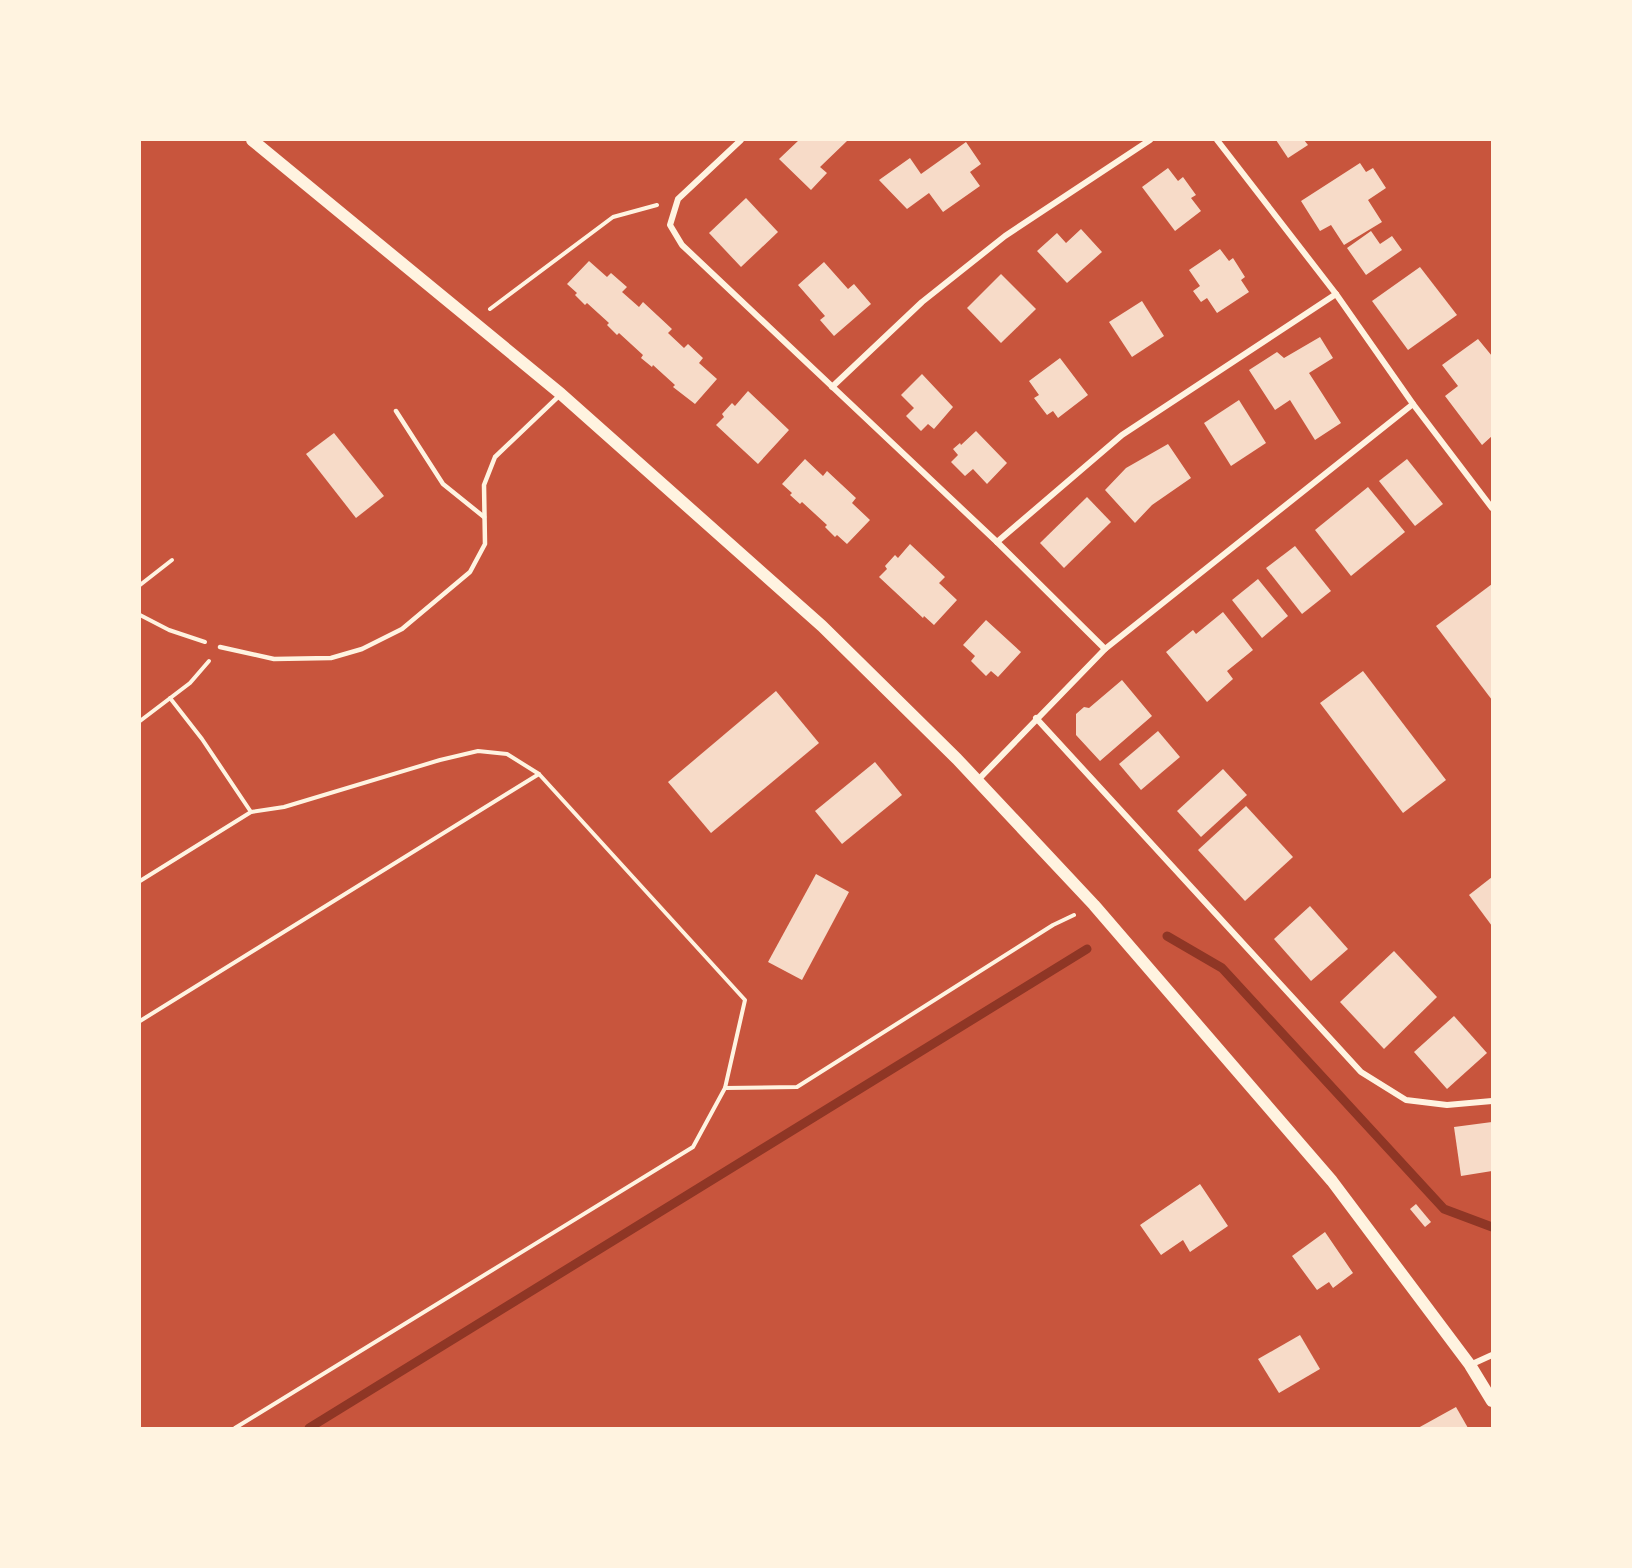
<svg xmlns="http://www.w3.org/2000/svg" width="1632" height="1568" font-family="'IBM Plex Sans',sans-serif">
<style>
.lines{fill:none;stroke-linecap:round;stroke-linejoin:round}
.stream{stroke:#8f3625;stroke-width:9}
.building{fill:#f7dbc8}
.path{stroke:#fff3e0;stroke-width:4}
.service{stroke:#fff3e0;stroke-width:4.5}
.minor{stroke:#fff3e0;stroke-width:6}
.secondary{stroke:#fff3e0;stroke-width:12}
</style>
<rect width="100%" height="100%" fill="#c8553d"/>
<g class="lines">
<g class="stream">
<path d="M1167 936 1222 968 1444 1209 1492 1227"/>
<path d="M309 1428 1087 949"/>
</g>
</g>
<g class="building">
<path d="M799 140 847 141 820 167 827 173 811 190 779 159Z"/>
<path d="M1276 140H1304L1308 145 1288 158Z"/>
<path d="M966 142 981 164 970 172 980 186 943 212 929 193 907 209 879 180 910 158 921 174Z"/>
<path d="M1360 163 1366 172 1373 168 1386 188 1368 200 1382 222 1344 245 1331 225 1320 231 1301 201Z"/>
<path d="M1168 168 1178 181 1183 177 1196 195 1191 198 1201 211 1175 231 1142 187Z"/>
<path d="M746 198 778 232 741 267 709 233Z"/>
<path d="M1081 229 1102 252 1067 283 1037 251 1057 233 1066 243Z"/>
<path d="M1371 231 1380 244 1392 236 1402 250 1366 275 1347 248Z"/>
<path d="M1220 249 1229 261 1233 258 1245 277 1241 280 1249 292 1217 313 1207 298 1201 302 1193 291 1200 286 1189 270Z"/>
<path d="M589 261 607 277 611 273 627 287 622 292 639 307 643 302 672 329 668 333 684 348 688 344 703 358 699 363 717 379 695 404 673 387 675 385 653 365 652 367 641 358 643 355 619 333 617 335 607 325 609 323 587 303 585 305 575 295 577 293 567 284Z"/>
<path d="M824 262 848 289 854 284 871 304 834 336 820 320 825 316 798 285Z"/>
<path d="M1420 267 1457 315 1408 350 1372 301Z"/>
<path d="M1001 274 1036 309 1001 343 967 308Z"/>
<path d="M1142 301 1164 336 1132 357 1109 322Z"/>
<path d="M1320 337 1333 358 1309 373 1341 423 1315 440 1290 400 1275 410 1249 370 1277 352 1284 358Z"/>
<path d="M1478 339 1492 356V436L1482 445 1445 396 1458 386 1442 365Z"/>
<path d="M1060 358 1088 395 1058 418 1053 411 1047 415 1034 398 1039 395 1029 381Z"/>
<path d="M922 374 953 407 934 429 928 424 921 431 906 416 914 408 901 395Z"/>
<path d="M748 391 789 430 758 464 716 425 724 417 722 414 732 403 735 406Z"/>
<path d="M1239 400 1266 443 1231 466 1204 423Z"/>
<path d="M976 431 1007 463 987 484 973 469 965 476 951 462 958 455 953 449 960 443 961 445Z"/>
<path d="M334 433 384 496 356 518 306 454Z"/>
<path d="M1168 444 1191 478 1152 505 1135 523 1105 490 1126 468Z"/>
<path d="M805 459 823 476 827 471 856 498 852 503 870 520 847 544 837 535 835 537 825 527 827 525 802 502 800 504 790 495 792 493 782 484Z"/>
<path d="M1407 459 1443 504 1415 526 1379 481Z"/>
<path d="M1368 487 1405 532 1351 576 1315 530Z"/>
<path d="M1087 497 1111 522 1064 568 1040 543Z"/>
<path d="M910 544 945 577 939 583 957 600 934 625 924 616 923 618 879 577 887 569 885 566 895 555 898 558Z"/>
<path d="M1295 546 1331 591 1302 614 1266 568Z"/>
<path d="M1258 579 1288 616 1262 638 1232 600Z"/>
<path d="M1492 584V700L1436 626Z"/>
<path d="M1223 612 1253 650 1227 671 1233 679 1207 702 1166 652 1193 630 1196 634Z"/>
<path d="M986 620 1021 652 998 677 991 671 986 676 971 661 975 656 963 645Z"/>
<path d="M1363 671 1446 780 1403 813 1320 703Z"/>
<path d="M1122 680 1152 716 1100 761 1076 735V714L1084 707 1089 708Z"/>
<path d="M776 691 819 743 711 833 668 782Z"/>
<path d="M1158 731 1180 757 1141 790 1119 764Z"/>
<path d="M875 762 902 795 842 844 815 811Z"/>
<path d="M1223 769 1247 795 1201 837 1177 811Z"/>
<path d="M1246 806 1293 857 1245 901 1198 850Z"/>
<path d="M816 874 849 892 802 980 768 962Z"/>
<path d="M1492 877V926L1469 895Z"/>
<path d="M1310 906 1348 949 1311 981 1274 939Z"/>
<path d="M1394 951 1437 997 1384 1049 1340 1002Z"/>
<path d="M1454 1016 1487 1053 1447 1089 1414 1052Z"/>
<path d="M1492 1122V1171L1461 1176 1454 1127Z"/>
<path d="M1200 1184 1228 1226 1190 1252 1183 1240 1161 1255 1140 1225Z"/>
<path d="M1416 1204 1431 1222 1425 1227 1410 1209Z"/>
<path d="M1325 1232 1353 1273 1333 1288 1329 1282 1317 1290 1292 1256Z"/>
<path d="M1300 1335 1320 1369 1279 1393 1258 1359Z"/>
<path d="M1456 1407 1468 1428H1418Z"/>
</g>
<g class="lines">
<g class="path">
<path d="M490 309 613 217 657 205"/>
<path d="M140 585 172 560"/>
<path d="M140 615 169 630 205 642"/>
<path d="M140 721 190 683 209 661"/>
<path d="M251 812 284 807 440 760 478 751 507 754 539 774"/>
<path d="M140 881 251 812 202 739 170 698"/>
<path d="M140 1021 539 774 745 1000 725 1088 693 1147 235 1428"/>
<path d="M725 1088 797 1087 1053 925 1074 915"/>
</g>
<g class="service">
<path d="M396 411 443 484 484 517"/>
<path d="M220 647 274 659 331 658 362 649 402 629 470 572 485 544 484 485 495 457 561 394"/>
</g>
<g class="minor">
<path d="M741 140 678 199 670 225 682 245 997 542 1105 649"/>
<path d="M1217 140 1336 294 1413 404 1492 508"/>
<path d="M832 387 922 302 1005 236 1150 140"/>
<path d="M997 542 1122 435 1336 294"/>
<path d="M1036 718 1361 1072 1406 1100 1447 1105 1492 1101"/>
<path d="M978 780 1105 649 1413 404"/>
<path d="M1470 1365 1492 1355"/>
</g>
<path class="secondary" d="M252 140 561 394 822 626 957 759 1094 905 1332 1181 1470 1365 1492 1401"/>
</g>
<rect width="1632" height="1568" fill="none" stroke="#fff3e0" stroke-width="282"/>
</svg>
